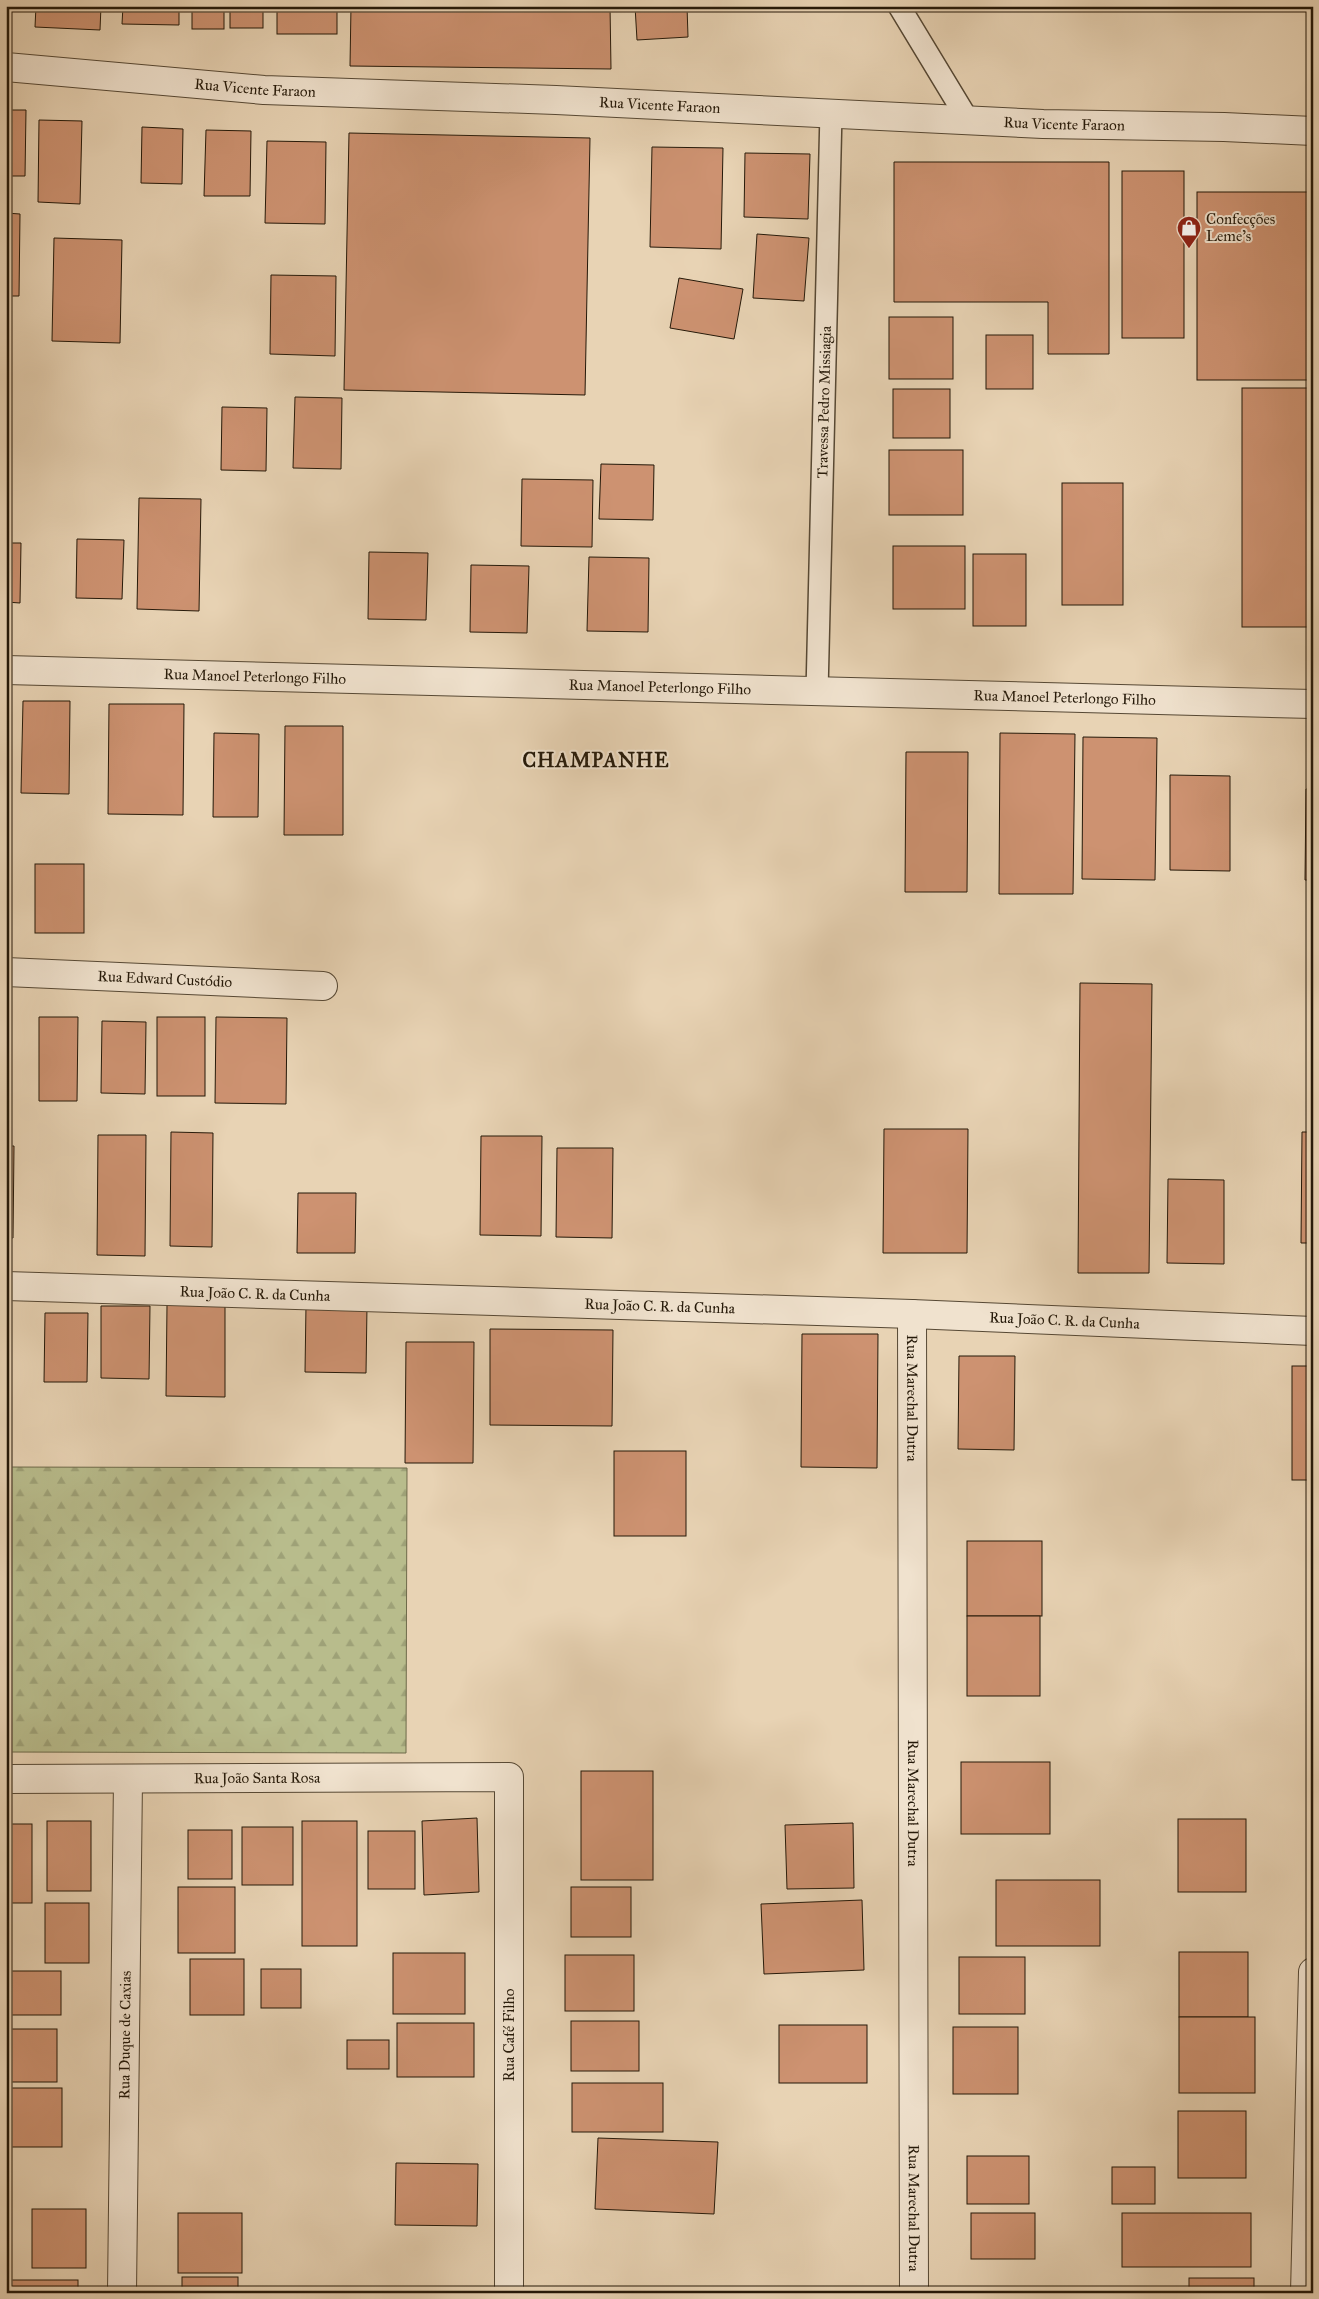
<svg xmlns="http://www.w3.org/2000/svg" width="1319" height="2299" font-family="'IM FELL Great Primer',serif">
<style>
.forest{fill:url(#forest-firs);stroke:#6e6a4a}
.building{fill:#cd9271;stroke:#251909}
.lines{fill:none;stroke-linecap:round;stroke-linejoin:round}
.service-casing{stroke:#564834;stroke-width:24}
.minor-casing{stroke:#564834;stroke-width:30}
.tertiary-casing{stroke:#564834;stroke-width:30}
.service{stroke:#f0e2ce;stroke-width:21}
.minor{stroke:#f0e2ce;stroke-width:28}
.tertiary{stroke:#f0e2ce;stroke-width:28}
.labels{text-anchor:middle;stroke-width:4;stroke-linejoin:round;paint-order:stroke}
.street-label{font-size:15px;fill:#251909;stroke:#f0e2ce}
.poi-label{font-size:15px;fill:#251909;stroke:#f0e2ce;text-anchor:start}
.district-label{font-size:20px;font-weight:bold;letter-spacing:1px;fill:#251909;stroke:#f0e2ce}
</style>
<defs>
<pattern id="forest-firs" width="22" height="20" patternUnits="userSpaceOnUse" patternTransform="scale(1.25)"><rect width="22" height="20" fill="#b8bc8c"/><path d="M5 1l3.5 6h-7zM16 11l3.5 6h-7z" fill="#9ea177"/></pattern>
</defs>
<rect width="100%" height="100%" fill="#e8d3b4"/>
<filter id="stains"><feTurbulence type="fractalNoise" baseFrequency=".004" numOctaves="4"/><feColorMatrix values="0 0 0 0 .2 0 0 0 0 .09 0 0 0 0 .02 0 0 0 .5 -.17"/></filter>
<radialGradient id="worn" r=".72"><stop offset=".6" stop-color="#630" stop-opacity="0"/><stop offset="1" stop-color="#630" stop-opacity=".3"/></radialGradient>
<path class="forest" d="M6 1467 407 1468 406 1753 6 1752Z"/>
<g class="building">
<path d="M36 6H101L100 30 35 27Z"/>
<path d="M123 6H179V25L122 24Z"/>
<rect x="192" y="6" width="32" height="23"/>
<rect x="230" y="6" width="33" height="22"/>
<rect x="277" y="6" width="60" height="28"/>
<path d="M351 6H610L611 69 350 66Z"/>
<path d="M635 6H687L688 37 637 40Z"/>
<path d="M6 110H26L25 176H6Z"/>
<path d="M39 120 82 121 80 204 38 202Z"/>
<path d="M142 127 183 129 182 184 141 183Z"/>
<path d="M206 130 251 131 250 196H204Z"/>
<path d="M349 133 590 138 585 395 344 390Z"/>
<path d="M267 141 326 142 325 224 265 223Z"/>
<path d="M652 147 723 148 721 249 650 247Z"/>
<path d="M745 153 810 154 808 219 744 217Z"/>
<path d="M894 162H1109V354H1048V302H894Z"/>
<rect x="1122" y="171" width="62" height="167"/>
<rect x="1197" y="192" width="116" height="188"/>
<path d="M6 213 20 214 19 296H6Z"/>
<path d="M757 234 809 238 804 301 753 298Z"/>
<path d="M54 238 122 240 120 343 52 341Z"/>
<path d="M271 275 336 276 335 356 270 354Z"/>
<path d="M679 278 743 289 734 339 670 328Z"/>
<rect x="889" y="317" width="64" height="62"/>
<rect x="986" y="335" width="47" height="54"/>
<rect x="1242" y="388" width="71" height="239"/>
<rect x="893" y="389" width="57" height="49"/>
<path d="M295 397 342 398 341 469 293 468Z"/>
<path d="M222 407 267 408 266 471 221 470Z"/>
<rect x="889" y="450" width="74" height="65"/>
<path d="M601 464 654 465 653 520 599 519Z"/>
<path d="M522 479 593 480 592 547 521 546Z"/>
<rect x="1062" y="483" width="61" height="122"/>
<path d="M139 498 201 499 199 611 137 609Z"/>
<path d="M77 539 124 540 122 599 76 598Z"/>
<path d="M6 543H21L20 603 6 602Z"/>
<rect x="893" y="546" width="72" height="63"/>
<path d="M369 552 428 553 426 620 368 619Z"/>
<rect x="973" y="554" width="53" height="72"/>
<path d="M589 557 649 558 648 632 587 631Z"/>
<path d="M471 565 529 566 527 633 470 632Z"/>
<path d="M23 701H70L69 794 21 793Z"/>
<path d="M109 704H184L183 815 108 814Z"/>
<path d="M285 726H343V835H284Z"/>
<path d="M214 733 259 734 258 817H213Z"/>
<path d="M1000 733 1075 734 1073 894H999Z"/>
<path d="M1083 737 1157 738 1155 880 1082 879Z"/>
<path d="M906 752H968L967 892H905Z"/>
<path d="M1170 775 1230 776V871L1170 870Z"/>
<path d="M1306 789H1313V880H1305Z"/>
<rect x="35" y="864" width="49" height="69"/>
<path d="M1080 983 1152 984 1149 1273H1078Z"/>
<path d="M39 1017H78L77 1101H39Z"/>
<rect x="157" y="1017" width="48" height="79"/>
<path d="M216 1017 287 1018 286 1104 215 1103Z"/>
<path d="M102 1021 146 1022 145 1094 101 1093Z"/>
<path d="M884 1129H968L967 1253H883Z"/>
<path d="M171 1132 213 1133 212 1247 170 1246Z"/>
<path d="M1302 1132H1313V1243H1301Z"/>
<path d="M98 1135H146L145 1256 97 1255Z"/>
<path d="M481 1136H542L541 1236 480 1235Z"/>
<path d="M6 1146H14L13 1238H6Z"/>
<path d="M557 1148H613L612 1238 556 1237Z"/>
<path d="M1168 1179 1224 1180V1264L1167 1263Z"/>
<path d="M298 1193H356L355 1253H297Z"/>
<path d="M167 1305 225 1306V1397L166 1396Z"/>
<path d="M306 1305 367 1306 366 1373 305 1372Z"/>
<path d="M101 1306H150L149 1379 101 1378Z"/>
<path d="M6 1309H7L6 1405Z"/>
<path d="M45 1313H88L87 1382H44Z"/>
<path d="M490 1329 613 1330 612 1426 490 1425Z"/>
<path d="M802 1334H878L877 1468 801 1467Z"/>
<path d="M406 1342H474L473 1463H405Z"/>
<path d="M959 1356H1015L1014 1450 958 1449Z"/>
<rect x="1292" y="1366" width="21" height="114"/>
<rect x="614" y="1451" width="72" height="85"/>
<rect x="967" y="1541" width="75" height="75"/>
<rect x="967" y="1616" width="73" height="80"/>
<rect x="961" y="1762" width="89" height="72"/>
<rect x="581" y="1771" width="72" height="109"/>
<path d="M477 1818 479 1892 424 1895 422 1821Z"/>
<rect x="1178" y="1819" width="68" height="73"/>
<rect x="47" y="1821" width="44" height="70"/>
<rect x="302" y="1821" width="55" height="125"/>
<path d="M853 1823 854 1888 787 1889 785 1825Z"/>
<rect x="6" y="1824" width="26" height="79"/>
<rect x="242" y="1827" width="51" height="58"/>
<rect x="188" y="1830" width="44" height="49"/>
<rect x="368" y="1831" width="47" height="58"/>
<rect x="996" y="1880" width="104" height="66"/>
<rect x="178" y="1887" width="57" height="66"/>
<rect x="571" y="1887" width="60" height="50"/>
<path d="M862 1900 864 1970 764 1974 761 1904Z"/>
<rect x="45" y="1903" width="44" height="60"/>
<rect x="1179" y="1952" width="69" height="65"/>
<rect x="393" y="1953" width="72" height="61"/>
<rect x="565" y="1955" width="69" height="56"/>
<rect x="959" y="1957" width="66" height="57"/>
<rect x="190" y="1959" width="54" height="56"/>
<rect x="261" y="1969" width="40" height="39"/>
<rect x="6" y="1971" width="55" height="44"/>
<rect x="1179" y="2017" width="76" height="76"/>
<rect x="571" y="2021" width="68" height="50"/>
<rect x="397" y="2023" width="77" height="54"/>
<rect x="779" y="2025" width="88" height="58"/>
<rect x="953" y="2027" width="65" height="67"/>
<rect x="6" y="2029" width="51" height="53"/>
<rect x="347" y="2040" width="42" height="29"/>
<rect x="572" y="2083" width="91" height="49"/>
<rect x="6" y="2088" width="56" height="59"/>
<rect x="1178" y="2111" width="68" height="67"/>
<path d="M598 2138 718 2142 714 2214 595 2209Z"/>
<rect x="967" y="2156" width="62" height="48"/>
<path d="M396 2163 478 2164 477 2226 395 2225Z"/>
<rect x="1112" y="2167" width="43" height="37"/>
<rect x="32" y="2209" width="54" height="59"/>
<rect x="178" y="2213" width="64" height="60"/>
<rect x="971" y="2213" width="64" height="46"/>
<rect x="1122" y="2213" width="129" height="54"/>
<rect x="182" y="2277" width="56" height="16"/>
<rect x="1189" y="2278" width="65" height="15"/>
<rect x="6" y="2280" width="72" height="13"/>
<rect x="963" y="2288" width="98" height="5"/>
</g>
<g class="lines">
<defs>
<g id="service">
<path d="M899 6 968 120"/>
<path id="s1" d="M817 692 831 112"/>
</g>
<g id="minor">
<path id="s2" d="M6 67 264 90 556 100 1043 124 1224 127 1313 131"/>
<path id="s3" d="M6 972 323 986"/>
<path id="s4" d="M6 1286 912 1314 1313 1331"/>
<path id="s5" d="M912 1314 914 2293"/>
<path id="s6" d="M6 1779 509 1777V2293"/>
<path id="s7" d="M122 2293 128 1779"/>
<path d="M1305 2293 1313 1972"/>
</g>
<g id="tertiary">
<path id="s8" d="M6 670 1313 704"/>
</g>
</defs>
<use href="#service" class="service-casing"/>
<use href="#minor" class="minor-casing"/>
<use href="#tertiary" class="tertiary-casing"/>
<use href="#service" class="service"/>
<use href="#minor" class="minor"/>
<use href="#tertiary" class="tertiary"/>
</g>
<defs>
<symbol id="shop-pin" viewBox="-11 -11 22 30"><path d="M0 17L-7.5 6A9.5 9.5 0 1 1 7.5 6Z" fill="#8f2418" stroke="#f0e2ce"/><path d="M-5-2.5h2.3a2.7 3.5 0 0 1 5.4 0H5L5.5 6h-11ZM-1.5-2.5h3a1.5 2.3 0 0 0-3 0Z" fill="#fff"/></symbol>
</defs>
<g fill-rule="evenodd">
<use href="#shop-pin" x="1175" y="214" width="28" height="38"/>
</g>
<g class="labels">
<g class="street-label">
<text dy="5" stroke="none"><textPath href="#s2" startOffset="250">Rua Vicente Faraon</textPath></text>
<text dy="5" stroke="none"><textPath href="#s2" startOffset="655">Rua Vicente Faraon</textPath></text>
<text dy="5" stroke="none"><textPath href="#s2" startOffset="1060">Rua Vicente Faraon</textPath></text>
<text dy="5" stroke="none"><textPath href="#s1" startOffset="290">Travessa Pedro Missiagia</textPath></text>
<text dy="5" stroke="none"><textPath href="#s8" startOffset="249">Rua Manoel Peterlongo Filho</textPath></text>
<text dy="5" stroke="none"><textPath href="#s8" startOffset="654">Rua Manoel Peterlongo Filho</textPath></text>
<text dy="5" stroke="none"><textPath href="#s8" startOffset="1059">Rua Manoel Peterlongo Filho</textPath></text>
<text dy="5" stroke="none"><textPath href="#s3" startOffset="159">Rua Edward Custódio</textPath></text>
<text dy="5" stroke="none"><textPath href="#s4" startOffset="249">Rua João C. R. da Cunha</textPath></text>
<text dy="5" stroke="none"><textPath href="#s4" startOffset="654">Rua João C. R. da Cunha</textPath></text>
<text dy="5" stroke="none"><textPath href="#s4" startOffset="1059">Rua João C. R. da Cunha</textPath></text>
<text dy="5" stroke="none"><textPath href="#s5" startOffset="84">Rua Marechal Dutra</textPath></text>
<text dy="5" stroke="none"><textPath href="#s6" startOffset="251">Rua João Santa Rosa</textPath></text>
<text dy="5" stroke="none"><textPath href="#s5" startOffset="489">Rua Marechal Dutra</textPath></text>
<text transform="translate(509 2035) rotate(-90)" y="5">Rua Café Filho</text>
<text dy="5" stroke="none"><textPath href="#s7" startOffset="258">Rua Duque de Caxias</textPath></text>
<text dy="5" stroke="none"><textPath href="#s5" startOffset="894">Rua Marechal Dutra</textPath></text>
</g>
<g class="poi-label">
<text x="1206" y="224">Confecções<tspan x="1206" dy="17">Leme's</tspan></text>
</g>
<g class="district-label">
<text x="596" y="767">CHAMPANHE</text>
</g>
</g>
<rect width="1319" height="2299" fill="none" stroke="#e8d3b4" stroke-width="25"/>
<rect x="8" y="8" width="1304" height="2284" fill="none" stroke="#251909" stroke-width="2.5"/>
<rect x="12" y="12" width="1294" height="2274" fill="none" stroke="#251909"/>
<rect width="100%" height="100%" filter="url(#stains)"/>
<rect width="100%" height="100%" fill="url(#worn)"/>
</svg>
